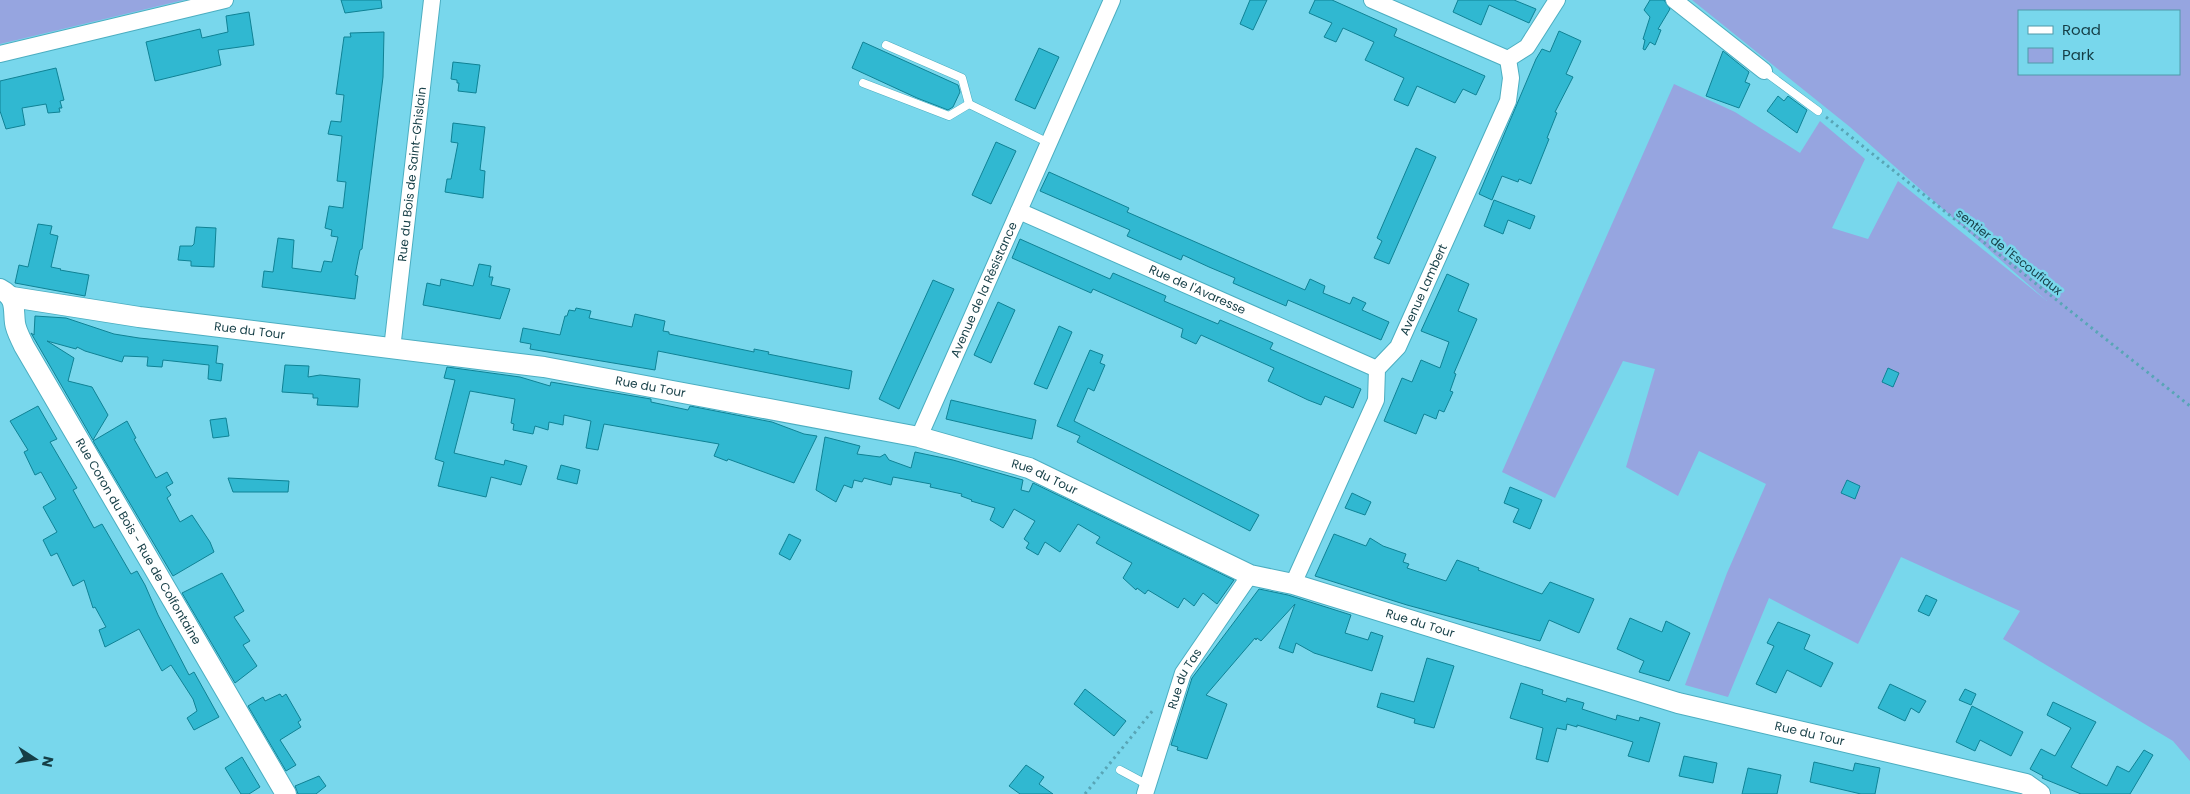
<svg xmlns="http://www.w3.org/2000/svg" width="2190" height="794" font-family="Poppins,sans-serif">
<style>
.green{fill:#96a5e0;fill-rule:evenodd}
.building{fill:#30b8d1;stroke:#0f8295}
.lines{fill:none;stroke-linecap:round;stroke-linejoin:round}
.service-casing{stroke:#4caec1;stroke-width:9}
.minor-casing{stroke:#4caec1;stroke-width:18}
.tertiary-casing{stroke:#4caec1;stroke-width:22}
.path{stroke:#58a5b6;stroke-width:3;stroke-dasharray:2.5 4;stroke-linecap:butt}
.service{stroke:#fff;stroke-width:8}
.minor{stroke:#fff;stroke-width:16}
.tertiary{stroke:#fff;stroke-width:20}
.labels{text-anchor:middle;stroke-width:5;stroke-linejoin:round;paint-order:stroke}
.street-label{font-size:12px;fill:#153e46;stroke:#78d7ec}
</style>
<rect width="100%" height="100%" fill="#78d7ec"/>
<g class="green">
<path d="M0 0H184L0 44Z"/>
<path d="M1692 0H2190V761L2173 741 2003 639 2020 611 1901 557 1858 644 1769 598 1728 697 1685 685 1727 573 1766 484 1699 451 1678 496 1626 467 1655 369 1623 361 1555 498 1502 472 1674 84 1735 112 1800 153 1820 121 1865 159 1832 228 1868 239 1898 181 2047 301 1850 127ZM2019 11H2179V74H2019Z"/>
</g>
<g class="building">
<path d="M341 0H381L382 8 345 13Z"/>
<path d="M1250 0H1267L1253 30 1240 24Z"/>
<path d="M1315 0H1332L1397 29 1394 36 1485 76 1476 95 1463 89 1455 103 1417 86 1408 106 1394 100 1404 78 1365 60 1374 42 1343 28 1336 42 1324 37 1332 23 1309 13Z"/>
<path d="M1458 0H1514L1536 9 1529 23 1489 5 1481 25 1453 12Z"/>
<path d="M1650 0H1664L1670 9 1658 29 1661 30 1655 45 1650 42 1645 50 1643 49 1645 40 1643 39 1650 17 1644 10Z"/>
<path d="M249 12 254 45 218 50 221 65 155 81 146 42 200 29 202 38 228 32 226 16Z"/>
<path d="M1559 31 1581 41 1566 74 1573 77 1555 112 1557 113 1547 138 1549 139 1531 184 1519 179 1518 182 1502 176 1492 200 1479 194 1536 59 1542 49 1550 52Z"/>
<path d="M384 32 383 77 362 249 360 250 355 275 358 276 355 299 262 287 264 271 273 272 278 238 294 240 292 268 321 272 324 261 332 262 338 237 331 236 332 230 325 228 329 206 343 208 346 182 337 181 342 136 328 134 331 121 341 122 344 95 336 94 344 37H351L350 33Z"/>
<path d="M863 42 958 85 960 92 953 107 948 110 917 98 852 68Z"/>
<path d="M1039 48 1059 57 1035 109 1015 100Z"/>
<path d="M1723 51 1749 72 1745 82 1750 84 1739 108 1706 96Z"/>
<path d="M453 62 480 65 476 93 458 91 459 83H457V80L451 79Z"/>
<path d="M56 68 64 100 60 101 62 108H59L60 112 48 113 46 104 22 108 25 125 6 129 0 111V81Z"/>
<path d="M1778 96 1784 101 1788 96 1807 110 1797 133 1767 111Z"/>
<path d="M453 123 485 127 480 170 485 171 483 198 445 192 447 179H451L458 143 451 142Z"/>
<path d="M996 142 1016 151 991 204 972 195Z"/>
<path d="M1416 148 1436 157 1389 264 1374 258 1382 241 1377 238Z"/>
<path d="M1049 172 1129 208 1127 212 1305 290 1310 279 1325 286 1323 293 1350 304 1353 297 1366 303 1362 310 1389 322 1381 340 1288 300 1286 306 1233 283 1235 278 1209 267 1183 255 1181 260 1127 236 1130 230 1040 191Z"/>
<path d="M1494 200 1535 216 1530 229 1508 220 1503 234 1484 226Z"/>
<path d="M38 224 52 226 50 234 58 236 51 267 61 269 60 270 89 275 85 296 15 283 19 265 28 267Z"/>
<path d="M196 227 216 228 214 267 191 266V261L178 260 180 246H192L194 244Z"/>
<path d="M1020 239 1110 279 1113 273 1166 296 1164 301 1218 324 1220 320 1273 343 1270 349 1361 389 1353 408 1325 396 1321 405 1308 400 1268 381 1274 368 1201 335 1196 344 1181 337 1183 329 1093 289 1091 293 1012 258Z"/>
<path d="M479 264 491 266 489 277H493L491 285 510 289 500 319 423 305 427 283 440 286 441 279 473 286Z"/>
<path d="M1447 274 1469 284 1458 311 1477 319 1454 373 1456 374 1450 391 1453 392 1444 412 1439 410 1436 419 1424 414 1416 434 1384 421 1402 378 1412 382 1421 360 1440 368 1449 342 1421 331Z"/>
<path d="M933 280 954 289 899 409 879 399Z"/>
<path d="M998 302 1015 310 991 363 974 355Z"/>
<path d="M576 308 591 311 589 318 632 327 635 314 665 321 663 331 669 332V334L754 352V349L769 352 768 354 852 371 849 389 658 351 655 370 530 349 531 344 520 342 523 328 560 335 565 316H567L569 310 575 311Z"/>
<path d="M35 316 66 318 114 334 139 338 218 346 216 363 223 364 221 381 208 379 209 365 163 360 162 367 147 366 148 357 124 356 122 362 85 351 77 347 76 349 47 341 74 358 68 381 92 387 108 415 93 440 31 333 34 335Z"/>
<path d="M1059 326 1072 332 1047 389 1034 384Z"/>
<path d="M1090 350 1103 355 1100 363 1105 365 1094 391 1088 388 1074 421 1259 515 1250 531 1077 442 1080 436 1057 426Z"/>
<path d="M285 365 309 366 308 377 320 375 360 379 358 407 317 405 318 398H313V394L282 392Z"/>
<path d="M447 367 520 377 550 386 551 382 639 397 651 399V402L688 410 690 406 772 422 804 434 817 436 794 483 728 459 727 461 714 456 719 444 604 424 598 450 586 448 591 421 564 415 563 425 549 422 548 430 535 426 533 434 513 430 514 424 511 423 515 399 470 391 454 453 504 465 505 460 527 466 521 485 491 477 486 497 438 486 444 462 435 459 455 380 444 378Z"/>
<path d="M1888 368 1899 373 1893 387 1882 382Z"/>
<path d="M951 400 1036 420 1032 439 946 419Z"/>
<path d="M38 406 57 439 50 442 77 488 73 490 94 528 102 524 131 574 137 571 145 585 158 615 189 675 194 672 219 717 194 730 187 718 197 711 193 699 171 665 162 671 139 629 105 647 99 630 106 627 95 607 93 608 84 580 73 586 57 553 51 556 43 540 57 532 43 507 56 499 41 472 35 475 24 452 28 450 10 421Z"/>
<path d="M226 418 229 436 213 438 210 420Z"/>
<path d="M127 421 136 438 134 439 156 478 167 472 173 483 166 487 171 495 167 498 180 522 192 515 210 542 214 552 173 576 93 441Z"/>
<path d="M825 437 860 446 857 454 880 457 885 454 889 460 911 468 915 452 953 460 1023 480 1021 490 1029 492 1033 483 1234 580 1217 604 1203 593 1194 606 1184 598 1178 608 1148 590 1145 594 1137 588 1136 590 1123 578 1132 563 1096 543 1100 537 1078 524 1060 552 1045 542 1038 555 1026 548 1029 543 1024 539 1035 521 1014 509 1003 528 990 520 995 508 971 501 972 500 961 496 962 494 930 487 931 484 893 477 891 485 864 478 862 482 854 480 852 488 844 485 836 502 816 490Z"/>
<path d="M561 465 580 470 577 484 557 479Z"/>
<path d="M228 478 289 481 288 492H233Z"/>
<path d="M1847 480 1860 486 1855 499 1841 493Z"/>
<path d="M1510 487 1542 500 1530 529 1513 522 1519 509 1504 503Z"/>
<path d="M1352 493 1371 502 1365 515 1345 508Z"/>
<path d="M789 534 801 540 790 560 779 554Z"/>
<path d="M1334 534 1366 546 1370 538 1383 546 1406 554 1403 562 1409 564 1407 568 1446 581 1457 560 1479 568 1478 570 1542 594 1550 582 1594 599 1579 633 1549 620 1540 641 1407 605 1315 576Z"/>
<path d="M222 573 244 611 234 617 250 641 243 645 257 666 235 683 182 593Z"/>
<path d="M1259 589 1288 595 1351 615 1345 633 1368 640 1371 632 1383 636 1372 671 1314 653 1296 643 1293 653 1279 648 1295 604 1261 641 1257 638 1256 640 1255 638 1206 695 1227 704 1207 759 1177 750 1178 747 1171 745 1192 678Z"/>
<path d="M1926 595 1937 600 1929 616 1918 611Z"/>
<path d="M1630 618 1662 632 1666 621 1690 633 1669 681 1639 672 1644 661 1617 649Z"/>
<path d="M1778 622 1810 635 1804 649 1833 663 1821 687 1787 670 1776 693 1756 684 1774 646 1767 643Z"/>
<path d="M1427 658 1454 666 1434 728 1414 723 1415 719 1377 707 1381 693 1414 702Z"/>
<path d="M1521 683 1543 690 1542 694 1566 702 1567 698 1584 703 1582 709 1616 720 1617 715 1639 721 1640 717 1660 723 1649 762 1628 756 1633 742 1577 725V727L1567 724 1566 730 1557 728 1548 762 1536 759 1543 728 1510 718Z"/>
<path d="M1890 684 1926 701 1919 713 1911 708 1905 721 1878 708Z"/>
<path d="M1085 689 1126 721 1114 736 1074 704Z"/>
<path d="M1965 689 1976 694 1971 705 1959 700Z"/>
<path d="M280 694 282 697 286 694 301 720 298 722 301 727 280 740 296 765 286 771 248 706 263 697 265 701Z"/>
<path d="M2053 702 2096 722 2071 767 2080 772 2107 786 2117 766 2129 772 2144 750 2153 755 2130 794H2081L2042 778 2043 776 2030 769 2041 749 2055 756 2071 728 2047 715Z"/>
<path d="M1972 706 2023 732 2011 756 1980 740 1975 751 1956 742Z"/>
<path d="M1684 756 1717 763 1713 783 1679 776Z"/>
<path d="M242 757 260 787 249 794H241L225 768Z"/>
<path d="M1814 762 1853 771 1855 763 1880 768 1875 794H1861L1810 782Z"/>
<path d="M1026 765 1044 777 1039 784 1053 794H1020L1009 786Z"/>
<path d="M1748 768 1781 775 1777 794H1742Z"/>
<path d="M319 776 326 786 316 794H298L295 786Z"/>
</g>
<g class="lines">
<defs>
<g id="service">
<path d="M886 45 962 78 969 104"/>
<path d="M1764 71 1818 111"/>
<path d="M863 83 949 116 969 104 1049 143"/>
<path d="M1120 770 1148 785"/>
</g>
<g id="minor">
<path d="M1372 0 1508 59"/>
<path d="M1674 0 1764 71"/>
<path d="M0 54 225 0"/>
<path id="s1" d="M1019 211 1377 369"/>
<path id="s2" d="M392 349 432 0"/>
<path id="s3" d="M919 437 1112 0"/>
<path id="s4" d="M1293 584 1376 400 1377 369 1398 347 1508 101 1511 78 1508 59 1527 47 1557 0"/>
<path id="s5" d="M1145 794 1183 673 1250 575"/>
</g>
<g id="tertiary">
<path id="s6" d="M0 289C17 298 13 307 15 323 16 331 21 339 24 346L286 794"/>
<path id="s7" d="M12 297 139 317 544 367 919 437 1029 468 1250 575 1293 584 1678 703 2026 784 2040 794"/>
</g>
</defs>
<use href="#service" class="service-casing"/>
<use href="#minor" class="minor-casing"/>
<use href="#tertiary" class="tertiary-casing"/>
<g class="path">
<path d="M1826 117 2190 406"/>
<path d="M1085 794 1154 709"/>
</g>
<use href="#service" class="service"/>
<use href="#minor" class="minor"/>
<use href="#tertiary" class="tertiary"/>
</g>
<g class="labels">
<g class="street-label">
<text dy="4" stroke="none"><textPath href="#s2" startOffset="176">Rue du Bois de Saint-Ghislain</textPath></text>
<text transform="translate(2009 252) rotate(38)" y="4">sentier de l'Escoufiaux</text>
<text dy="4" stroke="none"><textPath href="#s4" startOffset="326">Avenue Lambert</textPath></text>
<text dy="4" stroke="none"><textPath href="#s3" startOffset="161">Avenue de la Résistance</textPath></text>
<text dy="4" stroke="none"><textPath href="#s1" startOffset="195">Rue de l'Avaresse</textPath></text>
<text dy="4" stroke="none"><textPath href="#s7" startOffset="240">Rue du Tour</textPath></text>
<text dy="4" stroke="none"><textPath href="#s7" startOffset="645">Rue du Tour</textPath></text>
<text dy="4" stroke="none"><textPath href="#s7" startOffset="1050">Rue du Tour</textPath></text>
<text dy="4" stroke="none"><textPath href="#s6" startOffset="291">Rue Coron du Bois - Rue de Colfontaine</textPath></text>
<text dy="4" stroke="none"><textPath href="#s7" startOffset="1455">Rue du Tour</textPath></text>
<text dy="4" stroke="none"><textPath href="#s5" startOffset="122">Rue du Tas</textPath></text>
<text dy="4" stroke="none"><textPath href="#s7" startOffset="1860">Rue du Tour</textPath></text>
</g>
</g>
<rect x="2018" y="10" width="162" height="65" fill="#78d7ec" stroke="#509aaa"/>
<rect x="2028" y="26" width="25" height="8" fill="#ffffff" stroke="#509aaa"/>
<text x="2062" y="35" font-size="15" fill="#153e46">Road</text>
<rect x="2028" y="48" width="25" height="15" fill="#96a5e0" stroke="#509aaa"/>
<text x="2062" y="60" font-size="15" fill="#153e46">Park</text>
<g transform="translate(35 759) rotate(102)" stroke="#78d7ec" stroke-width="4" paint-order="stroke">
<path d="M0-4L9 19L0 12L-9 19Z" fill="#153e46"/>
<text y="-8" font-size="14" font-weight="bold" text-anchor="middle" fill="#153e46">N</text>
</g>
</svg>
